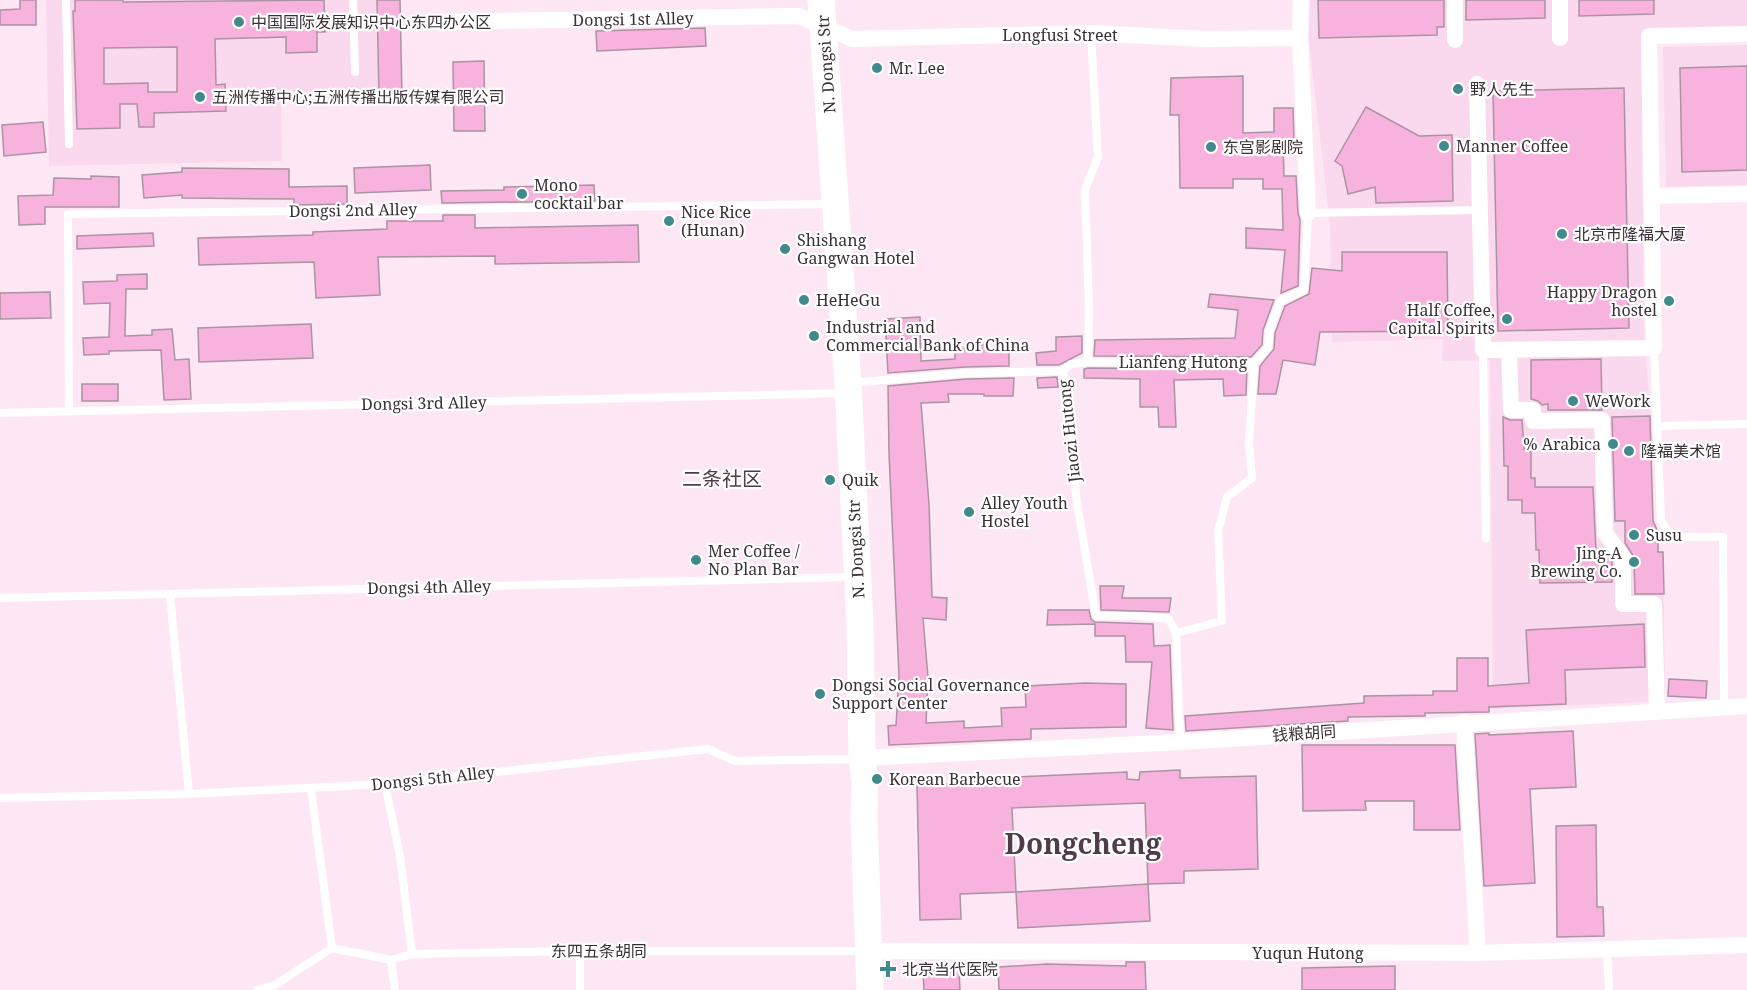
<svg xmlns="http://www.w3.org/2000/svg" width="1747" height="990" font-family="'Noto Serif','Noto Sans SC',serif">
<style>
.built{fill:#fad8ed}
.building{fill:#f7b3de;stroke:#ac93a3;stroke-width:1.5;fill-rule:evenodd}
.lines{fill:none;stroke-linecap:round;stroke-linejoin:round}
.lane{stroke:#fff;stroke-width:8}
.street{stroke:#fff;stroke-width:16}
.primary{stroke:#fff;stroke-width:27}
.poi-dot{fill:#42898e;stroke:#fff;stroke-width:2}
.labels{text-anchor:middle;stroke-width:4.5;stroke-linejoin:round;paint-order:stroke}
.street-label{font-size:16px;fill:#3a3036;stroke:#fff}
.poi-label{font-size:16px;fill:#3a3036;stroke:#fff;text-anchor:start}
.quarter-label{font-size:20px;fill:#513b49;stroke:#fff}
.town-label{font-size:28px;font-weight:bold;fill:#513b49;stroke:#fff}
</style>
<rect width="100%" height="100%" fill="#fde7f4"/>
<g class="built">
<path d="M46 0H400L402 97 281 99 282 161 49 166Z"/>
<path d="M1310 0H1747V27L1641 34 1644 335 1650 408 1653 521 1658 532V552H1663L1665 701 1493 709 1490 360 1442 361 1443 339 1332 342 1330 224 1309 42Z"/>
<path d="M1747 45V185L1666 187 1663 47Z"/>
</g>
<g class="building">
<path d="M20 0H36V25H0V10L20 9Z"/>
<path d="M75 0H123V2L324 0 325 32H317V52L286 53V37L215 39 216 85 225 84 226 111 154 113V127H139L137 104H120V128L77 129 73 11H75ZM177 47V92H148V83L104 84V48Z"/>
<path d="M377 0H400L402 97H379Z"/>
<path d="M1318 0H1444V27H1437V35L1319 38Z"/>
<path d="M1466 0H1545V18L1466 20Z"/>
<path d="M1579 0H1654V14L1579 16Z"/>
<path d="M705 28 706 46 597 51 596 31Z"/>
<path d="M484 61 485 131H454L453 62Z"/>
<path d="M1747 66V170L1682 172 1680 68Z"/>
<path d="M1243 76V133L1274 132V108H1293L1294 141H1283L1284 176H1296L1298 213 1300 220 1298 286 1281 293 1285 250 1246 248V228L1283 230 1282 189H1263V179H1233V188H1180L1179 115H1170L1171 78Z"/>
<path d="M1624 88 1629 328 1498 331 1493 91Z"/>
<path d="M1366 107 1419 136 1452 135 1453 201 1376 203 1375 187 1348 194 1342 166 1335 161Z"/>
<path d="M43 122 46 152 4 156 2 125Z"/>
<path d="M430 165 431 190 355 193 354 168Z"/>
<path d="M182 168 289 169V187L347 186V204L294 205V199L182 198V195L144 198 142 175 182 172Z"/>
<path d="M91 176 119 177V207H45V224L19 225 18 196 53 195 54 178 91 179Z"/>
<path d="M594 185 595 201 442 203 441 191 504 190V187Z"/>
<path d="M443 215H475V228L638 225 639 262 495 264V256L378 257 380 295 316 298 314 262 199 265 198 238 313 235V232L387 229V221H443Z"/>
<path d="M153 233 154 246 77 249V236Z"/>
<path d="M1342 252H1447L1448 331 1320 332 1315 365 1283 360 1276 394H1258L1260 366 1274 349 1275 333 1285 306 1309 294 1312 268 1342 271Z"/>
<path d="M147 274V289H126L125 336 152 335V330L172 329 175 360 189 359 191 399 164 400 161 350 109 351V354L84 355 83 338 109 337 110 303 84 304 83 282 117 281V275Z"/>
<path d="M50 292 51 318 0 319V293Z"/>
<path d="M1210 294 1274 300 1263 330 1262 345 1251 357 1094 356 1095 340 1235 338 1238 310 1208 307Z"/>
<path d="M920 317 921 361 955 359V348L975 349V344L989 345V350L1009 351V366L965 367 888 373 885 319Z"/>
<path d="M311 324 313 358 199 362 198 328Z"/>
<path d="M1082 336V353L1059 365H1037L1036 353 1056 351V337Z"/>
<path d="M1601 359 1602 410H1548V404L1542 405 1538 401 1531 399V360Z"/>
<path d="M1088 368 1247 369 1246 395 1224 396 1223 379 1174 380 1176 427H1159L1158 407H1140V379L1084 378V369Z"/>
<path d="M1057 377 1058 387 1038 388 1037 378Z"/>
<path d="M1014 378 1013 396H984V394H948L949 402 921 403 929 504 932 597 947 598 946 620 923 618 928 677 926 723 964 721V728L1002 726 1001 708 1026 707 1025 686 1085 683 1126 684V727L1031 729V739L889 745 888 726 896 725 899 676 889 453 888 386 966 379Z"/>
<rect x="82" y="384" width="36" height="17"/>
<path d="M1650 416 1653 521 1658 532V552H1663L1664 594H1635L1634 557 1625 543V521H1615L1612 417Z"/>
<path d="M1503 417 1510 420H1522L1524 449H1531V478H1535V487H1593L1596 552H1606L1612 561V582L1540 583 1539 550H1536L1535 513H1522V500H1508V466H1504Z"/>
<path d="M1100 586H1124L1122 598H1171L1169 612 1101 610Z"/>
<path d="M1048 610H1089L1091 619 1095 622 1153 624 1154 646 1170 645 1173 730 1146 728 1152 662H1126L1125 636H1095V624L1047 625Z"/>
<path d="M1644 624 1645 667 1565 670 1566 704 1489 707V712L1425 713V716H1423L1348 717V721L1186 731 1185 716 1364 703V696L1433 695V691H1457V658H1488V686L1529 683 1526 630Z"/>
<path d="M1669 679 1707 681 1706 698 1668 696Z"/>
<path d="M1573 731 1576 787 1530 789 1535 883 1484 886 1475 734 1489 733V735Z"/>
<path d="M1302 745H1455L1460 830H1414V801H1365L1366 810 1303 811Z"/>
<path d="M1180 770V778L1256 776 1258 869 1184 871V883L1148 884 1145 803 1012 808 1016 892 960 894 961 919 920 920 917 785 975 783 974 779 1127 772V779L1139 780 1140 772Z"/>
<path d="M1596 825 1597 907H1603L1604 936 1557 937 1556 826Z"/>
<path d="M1148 884 1150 921 1018 928 1016 892Z"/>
<path d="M1126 962H1145L1146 990H999L998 967 1047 964 1126 966Z"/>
<path d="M1395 966V990H1302V968Z"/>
<path d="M959 969 960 990H924L923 971Z"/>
</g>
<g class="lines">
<g class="lane">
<path d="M66 0 69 144"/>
<path d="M353 0 355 72"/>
<path d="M1091 33 1098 157 1085 190 1089 307 1088 362 1071 364 1063 371 1077 503 1096 616H1140L1169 619 1176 633 1180 742"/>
<path d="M1654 348 1661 520 1671 537H1723L1724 706"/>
<path d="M1483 350 1486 538"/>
<path d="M1088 362 1182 364 1254 363 1268 348 1269 332 1280 301 1304 290 1308 213 1481 210"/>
<path d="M851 383 966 373 1063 371"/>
<path d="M69 411 68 214 832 204"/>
<path d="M0 413 845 393"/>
<path d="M1657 426 1747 424"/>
<path d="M170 594 189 794"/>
<path d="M0 598 854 577"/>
<path d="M1176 633 1222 621 1218 531 1227 497 1252 478 1249 443 1254 363"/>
<path d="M385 784 400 856 412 954"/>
<path d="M311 789 332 948"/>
<path d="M0 798 189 794 385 784 708 749 735 761 858 759"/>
<path d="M332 948 391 960 412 954 580 951H864"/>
<path d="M1607 949 1609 990"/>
<path d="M580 951V990"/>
<path d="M391 960 395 990"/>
<path d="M257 990 275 985 332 948"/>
</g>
<g class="street">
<path d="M1301 0 1300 38 1308 213"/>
<path d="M1455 0V40"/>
<path d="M1560 0V38"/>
<path d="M440 22 799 16 852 39 1091 33 1204 39 1300 38"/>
<path d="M1477 84 1483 350 1654 348 1649 36 1747 34"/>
<path d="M1651 196 1747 194"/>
<path d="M1509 350 1511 410H1533V421L1602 420 1605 533 1623 557V604H1654L1657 711"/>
<path d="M1464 722 1478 953"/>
<path d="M862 758 1180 742 1747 706"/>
<path d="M868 951 1478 953 1747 945"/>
</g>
<path class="primary" d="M821 0 848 383 860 624 862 758 865 785 864 817 870 990"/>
</g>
<g class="poi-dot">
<circle cx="239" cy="22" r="6"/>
<circle cx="877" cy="68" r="6"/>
<circle cx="1458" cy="89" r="6"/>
<circle cx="200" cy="97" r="6"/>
<circle cx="1444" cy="146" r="6"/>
<circle cx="1211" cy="147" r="6"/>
<circle cx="522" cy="194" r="6"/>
<circle cx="669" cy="221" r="6"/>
<circle cx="1562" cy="234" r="6"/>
<circle cx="785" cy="249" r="6"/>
<circle cx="804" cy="300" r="6"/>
<circle cx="1669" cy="301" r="6"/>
<circle cx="1507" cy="319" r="6"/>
<circle cx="814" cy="336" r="6"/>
<circle cx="1573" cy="401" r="6"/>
<circle cx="1613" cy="444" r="6"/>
<circle cx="1629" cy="451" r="6"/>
<circle cx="830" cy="480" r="6"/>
<circle cx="969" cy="512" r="6"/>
<circle cx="1634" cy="535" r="6"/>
<circle cx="696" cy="560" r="6"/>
<circle cx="1634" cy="562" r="6"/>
<circle cx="820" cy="694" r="6"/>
<circle cx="877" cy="779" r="6"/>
<path d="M885 960h6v6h6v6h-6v6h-6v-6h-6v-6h6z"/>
</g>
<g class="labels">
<g class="street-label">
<text transform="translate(633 19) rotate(-1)" y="6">Dongsi 1st Alley</text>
<text x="1060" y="41">Longfusi Street</text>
<text transform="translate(826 64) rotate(-94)" y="6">N. Dongsi Str</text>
<text transform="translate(353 210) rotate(-1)" y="6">Dongsi 2nd Alley</text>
<text x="1183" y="368">Lianfeng Hutong</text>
<text transform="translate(424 403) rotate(-1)" y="6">Dongsi 3rd Alley</text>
<text transform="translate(1069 431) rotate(-96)" y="6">Jiaozi Hutong</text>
<text transform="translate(856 549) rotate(-93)" y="6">N. Dongsi Str</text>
<text transform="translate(429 587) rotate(-1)" y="6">Dongsi 4th Alley</text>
<text transform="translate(1304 733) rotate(-4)" y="6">钱粮胡同</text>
<text transform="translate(433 778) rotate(-6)" y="6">Dongsi 5th Alley</text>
<text x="599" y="957">东四五条胡同</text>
<text x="1308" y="959">Yuqun Hutong</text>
</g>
<g class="poi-label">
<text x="251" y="28">中国国际发展知识中心东四办公区</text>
<text x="889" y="74">Mr. Lee</text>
<text x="1470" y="95">野人先生</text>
<text x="212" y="103">五洲传播中心;五洲传播出版传媒有限公司</text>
<text x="1456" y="152">Manner Coffee</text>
<text x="1223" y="153">东宫影剧院</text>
<text x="534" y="191">Mono<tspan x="534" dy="18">cocktail bar</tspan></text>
<text x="681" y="218">Nice Rice<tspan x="681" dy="18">(Hunan)</tspan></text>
<text x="1574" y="240">北京市隆福大厦</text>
<text x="797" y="246">Shishang<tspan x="797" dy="18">Gangwan Hotel</tspan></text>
<text x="1657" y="298" text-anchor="end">Happy Dragon<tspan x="1657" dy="18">hostel</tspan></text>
<text x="816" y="306">HeHeGu</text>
<text x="1495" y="316" text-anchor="end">Half Coffee,<tspan x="1495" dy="18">Capital Spirits</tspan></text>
<text x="826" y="333">Industrial and<tspan x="826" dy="18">Commercial Bank of China</tspan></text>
<text x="1585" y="407">WeWork</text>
<text x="1601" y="450" text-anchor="end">% Arabica</text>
<text x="1641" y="457">隆福美术馆</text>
<text x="842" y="486">Quik</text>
<text x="981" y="509">Alley Youth<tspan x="981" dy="18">Hostel</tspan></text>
<text x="1646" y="541">Susu</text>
<text x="708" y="557">Mer Coffee /<tspan x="708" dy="18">No Plan Bar</tspan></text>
<text x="1622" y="559" text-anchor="end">Jing-A<tspan x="1622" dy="18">Brewing Co.</tspan></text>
<text x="832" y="691">Dongsi Social Governance<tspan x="832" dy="18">Support Center</tspan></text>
<text x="889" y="785">Korean Barbecue</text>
<text x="902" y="975">北京当代医院</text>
</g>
<g class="quarter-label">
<text x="722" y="486">二条社区</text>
</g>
<g class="town-label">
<text x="1083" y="854">Dongcheng</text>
</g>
</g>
</svg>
